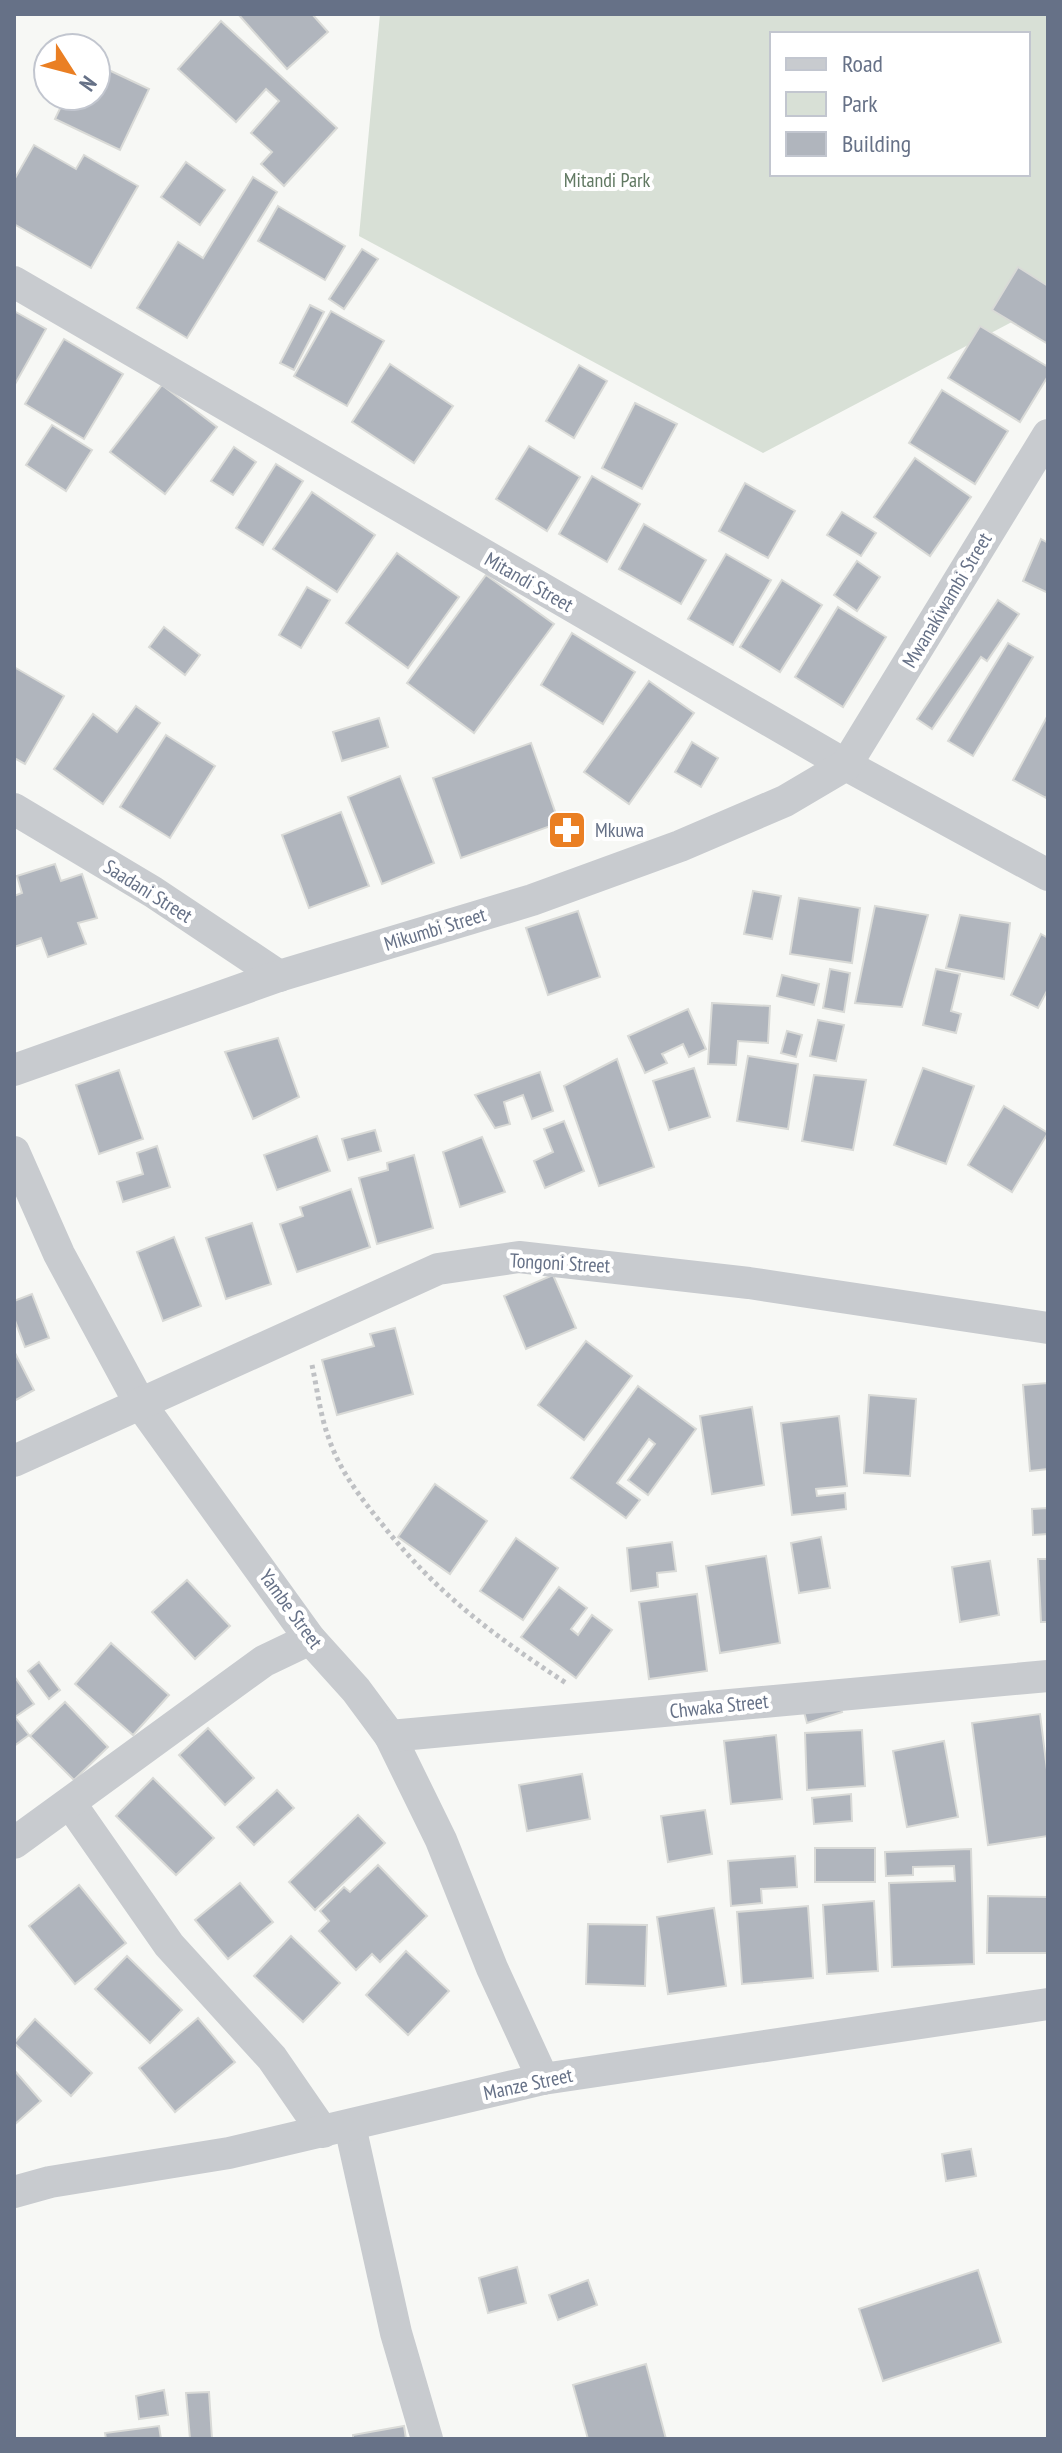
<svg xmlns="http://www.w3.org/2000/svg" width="1062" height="2453" font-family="'PT Sans Narrow',sans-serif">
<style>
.green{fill:#d8e0d6;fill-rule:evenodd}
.building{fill:#b0b5bd;stroke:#d9dad7;stroke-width:2}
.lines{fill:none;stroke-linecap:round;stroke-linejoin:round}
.path{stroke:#bfc1c4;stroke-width:5;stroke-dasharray:4 4;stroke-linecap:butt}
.street{stroke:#c8cbcf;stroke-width:32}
.labels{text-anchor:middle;stroke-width:8;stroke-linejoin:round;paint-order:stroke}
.park-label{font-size:20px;fill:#617962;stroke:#fff}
.street-label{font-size:20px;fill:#667187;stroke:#fff}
.poi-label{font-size:20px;fill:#667187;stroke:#fff;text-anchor:start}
</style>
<rect width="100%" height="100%" fill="#f7f8f5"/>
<path class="green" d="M380 14H1048V303L763 453 359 236ZM772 34H1028V174H772Z"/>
<g class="building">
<path d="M238 14H312L328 32 287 69Z"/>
<path d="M221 21 337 128 284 186 261 164 272 152 251 133 279 101 266 89 236 122 178 69Z"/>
<path d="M96 64 149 89 120 150 55 119 66 96H96Z"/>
<path d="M34 145 76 169 84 155 138 186 91 268 14 224V180Z"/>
<path d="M186 162 225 190 200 225 161 197Z"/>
<path d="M253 177 277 192 187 338 137 308 178 242 203 258Z"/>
<path d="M278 206 345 246 325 280 258 241Z"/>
<path d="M362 249 378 259 344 309 329 299Z"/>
<path d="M1018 267 1048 286V344L992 310Z"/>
<path d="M310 305 324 312 294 370 280 363Z"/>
<path d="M14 311 46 329 14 386Z"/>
<path d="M331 311 384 341 347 406 294 376Z"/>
<path d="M980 326 1048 367V376L1020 422 948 378Z"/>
<path d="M64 339 123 374 84 439 25 404Z"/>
<path d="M390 364 453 406 414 463 352 422Z"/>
<path d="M579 365 607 381 574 438 546 421Z"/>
<path d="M162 385 217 427 165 494 110 452Z"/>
<path d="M942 390 1008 431 975 484 909 443Z"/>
<path d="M635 403 677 424 642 489 602 468Z"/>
<path d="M52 425 92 450 66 491 26 465Z"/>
<path d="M529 446 580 477 547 531 496 499Z"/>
<path d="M234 447 256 462 233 495 211 481Z"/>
<path d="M915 458 971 497 930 556 874 517Z"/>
<path d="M276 464 303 481 263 545 236 528Z"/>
<path d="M592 476 640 504 607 562 559 534Z"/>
<path d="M745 483 795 511 768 558 719 531Z"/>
<path d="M312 492 375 535 337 592 273 549Z"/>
<path d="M842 512 876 533 861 556 827 535Z"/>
<path d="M644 524 706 560 681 604 619 569Z"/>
<path d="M1041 539 1048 543V593L1023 581Z"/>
<path d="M397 553 459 597 408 668 346 623Z"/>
<path d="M726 554 771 580 733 645 688 619Z"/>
<path d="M857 561 880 577 857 611 834 595Z"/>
<path d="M486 575 554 624 474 733 407 683Z"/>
<path d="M782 580 822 605 780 672 740 647Z"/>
<path d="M307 587 330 600 301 648 279 635Z"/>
<path d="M998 600 1019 614 987 661 981 657 932 729 917 719Z"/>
<path d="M838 607 886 637 843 707 795 677Z"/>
<path d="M164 627 200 655 185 675 149 647Z"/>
<path d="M572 633 635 672 603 724 541 685Z"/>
<path d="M1008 643 1033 657 973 756 948 741Z"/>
<path d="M14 667 64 696 25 764 14 758Z"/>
<path d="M649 681 694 713 629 804 584 772Z"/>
<path d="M136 706 160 723 103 804 54 769 93 714 117 732Z"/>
<path d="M1048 715V794L1046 798 1013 780Z"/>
<path d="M379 718 388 747 342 761 333 732Z"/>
<path d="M166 735 215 766 170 838 120 807Z"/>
<path d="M692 742 718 758 701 787 675 772Z"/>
<path d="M531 743 559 823 461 858 433 778Z"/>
<path d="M400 776 434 863 382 884 348 797Z"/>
<path d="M341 812 369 886 309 908 282 835Z"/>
<path d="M55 864 61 881 82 874 97 918 78 923 86 944 48 957 41 938 14 947V896L22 893 17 876Z"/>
<path d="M753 891 781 896 772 939 744 934Z"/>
<path d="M799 898 860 908 852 963 790 954Z"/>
<path d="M875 906 928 915 902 1007 855 1003Z"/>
<path d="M578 911 600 977 548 995 526 928Z"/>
<path d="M960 915 1010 923 1004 979 946 968Z"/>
<path d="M1041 934 1048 938V989L1038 1008 1011 995Z"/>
<path d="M830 969 850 973 844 1012 823 1008Z"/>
<path d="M936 969 960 974 951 1011 961 1014 956 1033 923 1025Z"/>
<path d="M782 975 819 984 814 1005 777 996Z"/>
<path d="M712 1003 770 1006 768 1043 738 1041 736 1065 708 1064Z"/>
<path d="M688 1009 706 1049 689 1057 683 1044 662 1054 667 1063 645 1073 628 1036Z"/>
<path d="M818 1020 844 1025 836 1061 810 1056Z"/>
<path d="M787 1031 802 1035 796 1057 781 1053Z"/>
<path d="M278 1038 299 1097 253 1119 225 1052Z"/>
<path d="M748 1056 798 1064 788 1129 737 1121Z"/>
<path d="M617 1059 654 1167 599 1186 564 1086Z"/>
<path d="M694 1068 710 1117 669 1130 653 1081Z"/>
<path d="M923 1068 974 1086 946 1164 894 1145Z"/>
<path d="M119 1070 143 1139 99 1154 76 1085Z"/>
<path d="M540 1072 553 1111 532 1119 523 1095 504 1102 510 1124 495 1128 475 1095Z"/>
<path d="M814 1075 866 1080 853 1150 802 1141Z"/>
<path d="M1004 1106 1048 1133 1012 1192 968 1165Z"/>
<path d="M564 1121 584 1171 545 1188 534 1161 553 1152 544 1129Z"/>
<path d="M375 1130 381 1151 348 1160 342 1139Z"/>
<path d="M317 1136 330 1171 277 1190 264 1155Z"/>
<path d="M482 1137 505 1192 460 1207 443 1152Z"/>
<path d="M157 1146 170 1187 123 1202 117 1182 143 1174 137 1153Z"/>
<path d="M414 1155 433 1228 377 1244 359 1178 388 1170 387 1163Z"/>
<path d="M351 1189 370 1247 297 1272 280 1224 303 1216 300 1207Z"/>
<path d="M252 1223 271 1284 226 1299 206 1238Z"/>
<path d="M174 1237 201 1306 163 1321 137 1252Z"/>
<path d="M553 1275 576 1328 526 1349 504 1296Z"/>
<path d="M32 1294 49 1338 25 1347 14 1318V1301Z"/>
<path d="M395 1328 413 1394 337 1415 322 1360 374 1346 370 1334Z"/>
<path d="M586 1341 632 1376 584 1440 538 1405Z"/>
<path d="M14 1351 34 1390 14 1401Z"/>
<path d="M1048 1383V1469L1030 1471 1023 1385Z"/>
<path d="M638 1386 696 1429 648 1495 628 1480 655 1444 649 1439 617 1483 640 1500 626 1518 571 1478Z"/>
<path d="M869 1395 916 1399 910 1476 864 1473Z"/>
<path d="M752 1407 764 1485 712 1494 700 1416Z"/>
<path d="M839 1416 847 1486 816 1489 817 1496 845 1493 846 1509 792 1515 781 1423Z"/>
<path d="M435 1484 487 1521 450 1574 398 1537Z"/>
<path d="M1048 1508V1534L1033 1535 1032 1509Z"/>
<path d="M821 1537 830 1588 799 1593 791 1543Z"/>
<path d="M516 1538 558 1568 523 1620 480 1591Z"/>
<path d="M672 1542 676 1571 657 1573 658 1587 631 1591 627 1548Z"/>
<path d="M766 1556 780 1643 720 1653 706 1566Z"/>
<path d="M1038 1559H1048V1622H1041Z"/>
<path d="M990 1561 999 1615 960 1622 952 1567Z"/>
<path d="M187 1580 230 1626 195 1659 152 1612Z"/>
<path d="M559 1587 587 1608 571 1629 578 1635 592 1615 612 1630 576 1678 521 1637Z"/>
<path d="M697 1594 707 1671 649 1679 639 1602Z"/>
<path d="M111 1643 169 1695 133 1735 75 1684Z"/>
<path d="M39 1662 60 1690 49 1699 28 1671Z"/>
<path d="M14 1676 34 1704 15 1717 29 1735 14 1746Z"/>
<path d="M837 1697 842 1712 807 1723 803 1708Z"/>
<path d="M65 1702 108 1747 74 1780 30 1736Z"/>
<path d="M1040 1714 1048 1778V1836L988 1845 972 1723Z"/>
<path d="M208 1728 254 1778 225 1805 179 1755Z"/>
<path d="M862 1730 865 1786 807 1790 805 1733Z"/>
<path d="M776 1735 782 1799 731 1804 724 1741Z"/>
<path d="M944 1741 958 1817 907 1827 893 1751Z"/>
<path d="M582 1774 590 1819 527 1831 519 1785Z"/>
<path d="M153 1778 214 1838 176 1875 116 1816Z"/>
<path d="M277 1790 294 1808 254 1845 237 1827Z"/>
<path d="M851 1794 852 1821 814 1824 812 1798Z"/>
<path d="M705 1810 712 1854 668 1862 661 1816Z"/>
<path d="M358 1815 385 1843 315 1910 289 1882Z"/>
<rect x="815" y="1848" width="60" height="34"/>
<path d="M971 1849 974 1964 892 1967 889 1883 955 1881 954 1866 913 1867V1875L886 1876 885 1852Z"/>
<path d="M795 1856 797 1887 761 1889 762 1903 731 1906 728 1861Z"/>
<path d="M378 1865 427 1916 380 1962 372 1954 356 1970 319 1931 329 1921 320 1911 344 1887 350 1892Z"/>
<path d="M240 1883 273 1922 228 1959 195 1920Z"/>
<path d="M79 1885 126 1943 75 1984 29 1926Z"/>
<path d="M988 1896 1048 1897V1953H987Z"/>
<path d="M874 1901 878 1971 827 1974 823 1905Z"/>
<path d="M808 1906 813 1978 742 1984 737 1912Z"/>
<path d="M714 1908 726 1986 668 1994 657 1917Z"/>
<path d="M588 1924 647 1925 645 1986 586 1984Z"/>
<path d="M291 1936 340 1983 303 2022 254 1976Z"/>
<path d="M406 1951 449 1991 408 2035 366 1995Z"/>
<path d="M127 1956 182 2010 150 2043 95 1989Z"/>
<path d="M198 2018 235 2062 175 2112 139 2068Z"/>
<path d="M35 2019 92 2073 71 2096 14 2043Z"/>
<path d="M14 2070 41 2101 14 2125Z"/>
<path d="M971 2149 976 2176 946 2181 942 2154Z"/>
<path d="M517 2267 526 2303 488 2313 479 2278Z"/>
<path d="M978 2270 1001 2342 883 2381 859 2309Z"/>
<path d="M588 2280 597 2305 558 2320 549 2295Z"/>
<path d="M646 2364 666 2439H588L573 2385Z"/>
<path d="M164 2390 168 2415 139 2419 136 2396Z"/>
<path d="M209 2392 212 2439H190L186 2393Z"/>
<path d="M159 2426 161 2439H106L105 2433Z"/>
<path d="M404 2426 406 2439H353V2435Z"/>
</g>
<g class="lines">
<path class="path" d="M312 1365C317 1388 320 1414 328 1436 339 1470 360 1497 382 1524 436 1593 493 1635 566 1683"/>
<g class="street">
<path d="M14 282 846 765 1048 875"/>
<path d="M14 809 153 892 279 976"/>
<path d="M14 1070 279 976 532 900 680 846 785 801 846 765 1048 435"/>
<path d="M14 1152 59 1254 139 1402 310 1639 356 1690 390 1736 441 1840 492 1968 543 2079"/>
<path d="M14 1461 438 1269 519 1257 749 1283 1048 1328"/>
<path d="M390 1736 1048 1676"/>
<path d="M70 1803 169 1945 272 2058 323 2132"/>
<path d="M14 1843 264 1661 310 1639"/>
<path d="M350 2126 396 2333 427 2439"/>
<path d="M14 2192 50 2182 229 2153 543 2079 1048 2004"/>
</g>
</g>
<defs>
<symbol id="pharmacy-square" viewBox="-11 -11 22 22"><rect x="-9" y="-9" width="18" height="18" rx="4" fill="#ea7f23" stroke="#fff"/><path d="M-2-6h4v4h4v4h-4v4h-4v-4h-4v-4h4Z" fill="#fff"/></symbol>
</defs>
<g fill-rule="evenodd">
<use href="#pharmacy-square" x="545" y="808" width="44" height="44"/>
</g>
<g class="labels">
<g class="park-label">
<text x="607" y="187">Mitandi Park</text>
</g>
<g class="street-label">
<text transform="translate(529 582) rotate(30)" y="7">Mitandi Street</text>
<text transform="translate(947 600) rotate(-59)" y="7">Mwanakiwambi Street</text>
<text transform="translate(148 891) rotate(32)" y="7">Saadani Street</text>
<text transform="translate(435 929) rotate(-17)" y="7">Mikumbi Street</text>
<text transform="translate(560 1263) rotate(3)" y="7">Tongoni Street</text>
<text transform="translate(291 1609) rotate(54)" y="7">Yambe Street</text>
<text transform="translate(719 1706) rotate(-6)" y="7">Chwaka Street</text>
<text transform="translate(528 2084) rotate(-12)" y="7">Manze Street</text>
</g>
<g class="poi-label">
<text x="595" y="837">Mkuwa</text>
</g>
</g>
<rect width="1062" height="2453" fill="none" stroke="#667187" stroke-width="32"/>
<rect x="770" y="32" width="260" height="144" fill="#ffffff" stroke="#c2c6cf" stroke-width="2"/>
<rect x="786" y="58" width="40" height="12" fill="#c8cbcf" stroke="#c2c6cf" stroke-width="2"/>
<text x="842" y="72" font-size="24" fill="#667187">Road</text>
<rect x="786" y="92" width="40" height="24" fill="#d8e0d6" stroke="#c2c6cf" stroke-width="2"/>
<text x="842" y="112" font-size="24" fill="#667187">Park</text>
<rect x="786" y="132" width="40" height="24" fill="#b0b5bd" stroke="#c2c6cf" stroke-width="2"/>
<text x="842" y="152" font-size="24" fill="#667187">Building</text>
<g transform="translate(72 72) rotate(126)"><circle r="38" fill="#ffffff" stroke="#c2c6cf" stroke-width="2"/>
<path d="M0-6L14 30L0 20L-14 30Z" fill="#ea7f23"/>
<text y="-12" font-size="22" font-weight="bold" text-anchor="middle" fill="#667187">N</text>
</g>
</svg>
